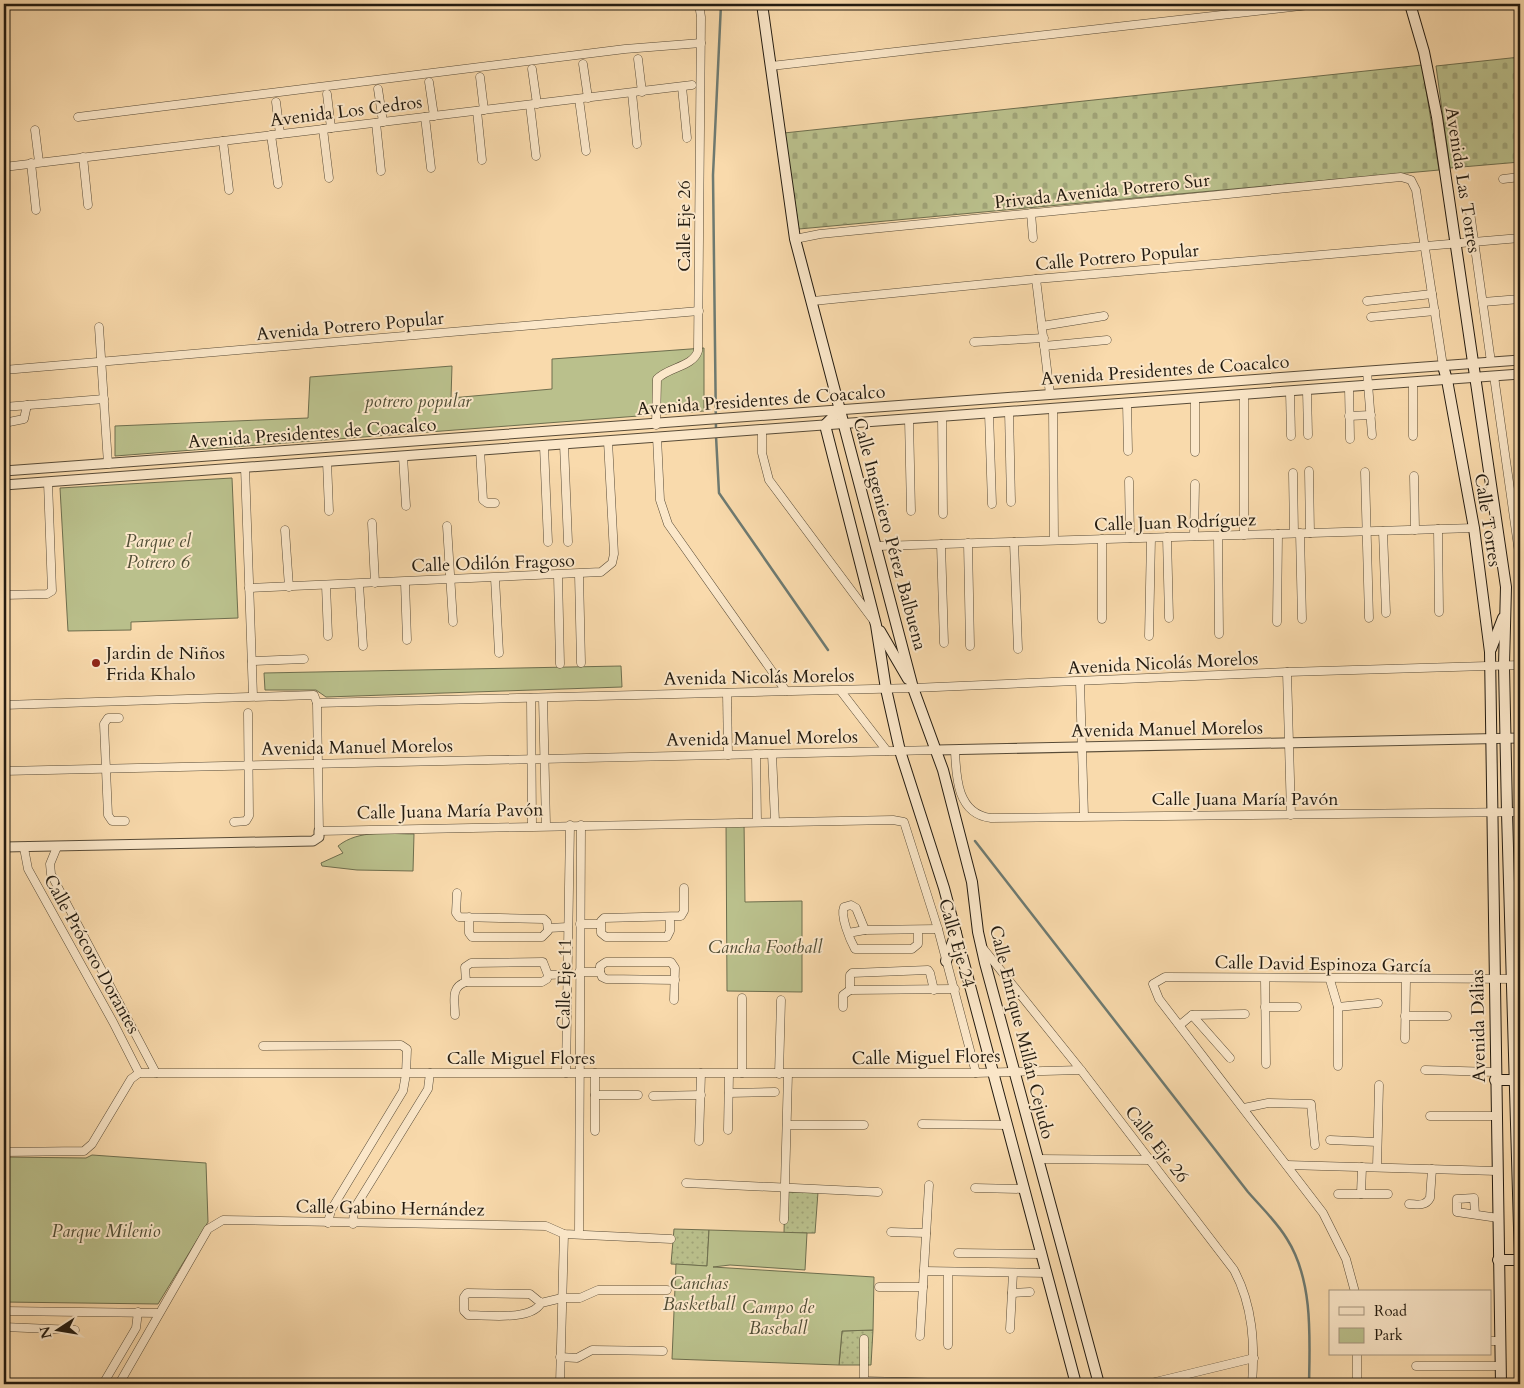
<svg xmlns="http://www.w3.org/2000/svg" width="1524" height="1388" font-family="Cardo,serif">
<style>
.grass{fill:url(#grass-dots);stroke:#6e6e4e}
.cemetery{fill:url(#cemetery-stones);stroke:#6e6e4e}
.park{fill:#bac08c;stroke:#6e6e4e}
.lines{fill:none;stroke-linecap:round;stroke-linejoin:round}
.stream{stroke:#6e7a71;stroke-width:2.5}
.minor-casing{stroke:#584b37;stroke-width:9}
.tertiary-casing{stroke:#584b37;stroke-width:11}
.secondary-casing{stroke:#231b10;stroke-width:12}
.minor{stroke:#fbe7c9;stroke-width:8}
.tertiary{stroke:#fbe7c9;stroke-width:9}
.secondary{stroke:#fbe7c9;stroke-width:10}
.poi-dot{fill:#8f2418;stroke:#fbe7c9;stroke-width:2}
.labels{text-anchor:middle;stroke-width:4;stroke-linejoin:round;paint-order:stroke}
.street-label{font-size:18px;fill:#231b10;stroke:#fbe7c9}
.park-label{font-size:18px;font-style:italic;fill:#504d35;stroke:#fbe7c9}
.poi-label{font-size:18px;fill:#231b10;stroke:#fbe7c9;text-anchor:start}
</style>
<defs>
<pattern id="grass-dots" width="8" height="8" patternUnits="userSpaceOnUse" patternTransform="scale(1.25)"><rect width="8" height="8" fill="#bac08c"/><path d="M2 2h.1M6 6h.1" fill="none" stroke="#a0a478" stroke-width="1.8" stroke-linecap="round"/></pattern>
<pattern id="cemetery-stones" width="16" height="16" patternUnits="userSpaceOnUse" patternTransform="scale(1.25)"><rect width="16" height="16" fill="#bac08c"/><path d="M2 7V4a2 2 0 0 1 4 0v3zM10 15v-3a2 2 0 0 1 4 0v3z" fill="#a0a478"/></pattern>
</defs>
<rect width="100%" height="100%" fill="#f9daac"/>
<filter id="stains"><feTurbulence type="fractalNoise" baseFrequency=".004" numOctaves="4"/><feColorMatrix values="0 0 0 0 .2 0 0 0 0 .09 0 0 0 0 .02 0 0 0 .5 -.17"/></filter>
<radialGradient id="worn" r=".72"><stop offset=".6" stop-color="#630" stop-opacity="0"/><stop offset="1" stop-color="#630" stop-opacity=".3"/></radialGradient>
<g class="grass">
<path d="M785 1192H818L815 1233H784Z"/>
<path d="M674 1229 709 1230 707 1266 671 1264Z"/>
<path d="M873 1330 871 1365H839L842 1331Z"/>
</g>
<g class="cemetery">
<path d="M1520 57V162L1450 168 1436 66Z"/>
<path d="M1422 65 1439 170 799 229 784 133Z"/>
</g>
<g class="park">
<path d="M704 348V411L115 456V426L308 418 310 377 452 366 451 398 552 389V359Z"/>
<path d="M232 478 238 618 131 622V630L68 631 60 488Z"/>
<path d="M621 666 622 687 326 697 316 690H265L264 673Z"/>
<path d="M726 821H744L745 902 802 901V992L727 991Z"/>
<path d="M414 834 413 871 357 870 322 866 321 863 343 853 338 846C359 829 389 834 414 834Z"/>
<path d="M92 1155 206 1163 208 1222 158 1304 4 1302V1157L86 1158Z"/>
<path d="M709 1230 807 1233 805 1270 730 1265 713 1267 874 1277 873 1330 842 1331 839 1365 672 1359 676 1264 707 1266Z"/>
</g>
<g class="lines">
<g class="stream">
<path d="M716 430 713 175 721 4"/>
<path d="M716 436 719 493 828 650"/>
<path d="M975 841 1248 1192C1261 1207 1277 1222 1287 1239 1313 1280 1310 1337 1309 1384"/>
</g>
<defs>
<g id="minor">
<path d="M638 59 642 92"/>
<path d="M583 64 588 98"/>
<path d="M771 66 1318 4"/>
<path d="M532 69 537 104"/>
<path d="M480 77 484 110"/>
<path d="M429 82 434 116"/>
<path d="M682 87 687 138"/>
<path d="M378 89 383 122"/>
<path d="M632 93 637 144"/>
<path d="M327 94 331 128"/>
<path d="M579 99 586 151"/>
<path d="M276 102 280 134"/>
<path d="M530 105 536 156"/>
<path d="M477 111 482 160"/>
<path d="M78 117 625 49 701 43"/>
<path d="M425 117 431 168"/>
<path d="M376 123 381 171"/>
<path d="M323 129 329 178"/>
<path d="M35 130 39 162"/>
<path d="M271 135 278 184"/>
<path d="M223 141 229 190"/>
<path d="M83 157 88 205"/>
<path d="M31 163 36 210"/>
<path d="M4 167 692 85"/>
<path d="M1503 179 1520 177"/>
<path d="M1470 212 1491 362"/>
<path d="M1031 213 1033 238"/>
<path d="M795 239 820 234 1401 177 1411 180 1416 190 1443 366"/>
<path d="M1036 279 1050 394"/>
<path d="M813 301 1036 279 1520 238"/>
<path d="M1367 301 1432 294"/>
<path d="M1483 302 1520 299"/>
<path d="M1371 317 1435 311"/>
<path d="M1042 326 1104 316"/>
<path d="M99 327 108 464"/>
<path d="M974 342 1044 338"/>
<path d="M1044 346 1107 340"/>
<path d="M4 370 699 311"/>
<path d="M1367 371 1372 435"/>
<path d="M1494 376 1520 560"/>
<path d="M1413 382V436"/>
<path d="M1349 387 1350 439"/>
<path d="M1307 390 1308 435"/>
<path d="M1290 391 1291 436"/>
<path d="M1127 403 1128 451"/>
<path d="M4 407 104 399"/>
<path d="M1053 408 1054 540"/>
<path d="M1009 411 1011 502"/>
<path d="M989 413 992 504"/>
<path d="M942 416 943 514"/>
<path d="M1349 416 1371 415"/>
<path d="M909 419 911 511"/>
<path d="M4 423 24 419 27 405"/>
<path d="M656 425 657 379C668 367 693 367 698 351L701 17 699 4"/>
<path d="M762 429V453L769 480 874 621"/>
<path d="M657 437 660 500 668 524 786 691"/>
<path d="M564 444 568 542"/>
<path d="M544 446 548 542"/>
<path d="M480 450 483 500 487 503H495"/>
<path d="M1195 452V398"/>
<path d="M403 456 406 506"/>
<path d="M327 461 329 511"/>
<path d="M245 467 253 696"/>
<path d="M1309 471 1310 533"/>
<path d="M1365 472 1369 618"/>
<path d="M1293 473 1294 533"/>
<path d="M1414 476 1415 530"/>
<path d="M1129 481 1130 538"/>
<path d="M372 523 375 583"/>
<path d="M447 526 453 622"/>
<path d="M1438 529 1439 612"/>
<path d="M285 530 289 587"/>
<path d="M1383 531 1386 613"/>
<path d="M1300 533 1302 619"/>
<path d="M1244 535V395"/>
<path d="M1194 536 1195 484"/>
<path d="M1218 536 1219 634"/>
<path d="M1167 537 1169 618"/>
<path d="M1102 539V619"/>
<path d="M1014 542 1018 649"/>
<path d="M968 543 970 646"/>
<path d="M941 544 944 643"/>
<path d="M878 546 1474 528"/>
<path d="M579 574 581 663"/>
<path d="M558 575 560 664"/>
<path d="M495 578 499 653"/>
<path d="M405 582 407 640"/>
<path d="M359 584 363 646"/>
<path d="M326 585 328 636"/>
<path d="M249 588 601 572 612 563 614 554 608 441"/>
<path d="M4 595 47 594 52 591 48 482"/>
<path d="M1277 622 1278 534"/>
<path d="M1149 636 1151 538"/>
<path d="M252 661 304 659"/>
<path d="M1287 672 1291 815"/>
<path d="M1080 682 1084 816"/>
<path d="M840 690 887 751"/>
<path d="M727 693 728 755"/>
<path d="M531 698 532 825"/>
<path d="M543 698 546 825"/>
<path d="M317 703 913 688 1287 672 1520 665"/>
<path d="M4 705 314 695 317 703 319 831 893 820 904 822 938 929 976 1073"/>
<path d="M119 718H108L104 724 108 815 112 821H125"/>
<path d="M955 750C956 777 957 814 991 818L1520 812"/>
<path d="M756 754 757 821"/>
<path d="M772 754 775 821"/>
<path d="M4 771 937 750"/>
<path d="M234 822 246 821 249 816 248 713"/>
<path d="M57 847 50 864 51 874 156 1073"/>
<path d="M24 848 28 869 113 1022 139 1073"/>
<path d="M457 893 456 913 459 917 544 919 547 922 548 931 542 937H472L469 933V917"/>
<path d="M670 918V931L667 937H606L601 933V921L604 918 681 916 684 911V888"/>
<path d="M580 924H600"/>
<path d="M548 928 568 927"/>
<path d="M865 930 938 929"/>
<path d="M848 933 865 930 856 908 851 905 844 907C840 916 850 940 855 949H912L918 944V930"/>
<path d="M982 947 1081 1070 1234 1270C1253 1306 1255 1344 1252 1384"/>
<path d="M579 972H600L602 977 606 979 675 980"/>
<path d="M600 972V966L606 962H671L675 968 674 1000"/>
<path d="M1265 979 1266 1064"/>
<path d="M1330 980 1338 1007V1066"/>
<path d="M466 982 465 967 471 963 543 962 548 975"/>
<path d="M850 990V975L852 973 928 970 930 973 934 990"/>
<path d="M843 1007V995L850 990 955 989"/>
<path d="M1265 1007H1297"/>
<path d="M1338 1007 1378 1003"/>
<path d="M455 1015C455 1001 450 987 466 982H542L547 979 548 975 569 974"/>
<path d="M1192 1015 1230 1058"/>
<path d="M1405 1016H1447"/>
<path d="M1180 1025 1192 1015 1245 1014"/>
<path d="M1405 1039 1406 980"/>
<path d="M263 1046 401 1045 407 1049 406 1074 403 1091 331 1210 328 1223"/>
<path d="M1425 1070 1495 1072"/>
<path d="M566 1073 570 825"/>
<path d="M742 1073V998"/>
<path d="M779 1074 781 1000"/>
<path d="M729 1093 775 1092"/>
<path d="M595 1095H638"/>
<path d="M653 1096 701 1095"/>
<path d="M1244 1108 1268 1103 1311 1104 1315 1145"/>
<path d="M1430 1116H1496"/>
<path d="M922 1124 1007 1125"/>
<path d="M787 1125H864"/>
<path d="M728 1130 729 1074"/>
<path d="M595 1131V1073"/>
<path d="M1330 1140 1377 1142"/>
<path d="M699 1141 701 1073"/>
<path d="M4 1152 84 1151 92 1144 131 1079 139 1073H976L1081 1070"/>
<path d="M1038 1159 1150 1160"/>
<path d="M1287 1165 1497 1171"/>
<path d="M1377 1167 1379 1085"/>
<path d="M686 1183 878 1192"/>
<path d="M975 1188 1024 1189"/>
<path d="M1338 1194H1361L1362 1167"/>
<path d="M1361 1194H1388"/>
<path d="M1409 1204C1417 1204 1425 1207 1430 1198L1432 1169"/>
<path d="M1475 1214 1474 1198 1457 1199V1212L1498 1218"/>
<path d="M784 1220 788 1074"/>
<path d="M353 1224 354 1209 428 1089 430 1073"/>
<path d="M891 1232 926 1233"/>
<path d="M579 1234 581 825"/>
<path d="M958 1253 1042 1254"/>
<path d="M924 1271 1047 1273"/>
<path d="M948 1272V1345"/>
<path d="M879 1287H923"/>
<path d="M1355 1292 1346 1259 1323 1213 1159 999 1153 984 1165 977 1520 979"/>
<path d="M1012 1293 1030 1292"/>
<path d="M541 1303 530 1294 467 1293 464 1297V1311L468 1315C488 1315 531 1321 541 1303L562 1298H580L598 1290H667"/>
<path d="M4 1311 158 1313"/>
<path d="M4 1327 75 1330"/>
<path d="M1010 1329 1013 1273"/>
<path d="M920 1336 929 1185"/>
<path d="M1490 1341H1500"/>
<path d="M560 1357 577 1358 592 1350 663 1351"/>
<path d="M1416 1366H1501"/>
<path d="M864 1381 949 1383"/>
<path d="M103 1384 136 1328 138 1312"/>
<path d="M119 1384 208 1229 223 1220 546 1226 564 1234 671 1239"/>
<path d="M560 1384 564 1234"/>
<path d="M864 1384V1339"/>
<path d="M1147 1384 1254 1358"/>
<path d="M1357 1384V1354"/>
</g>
<g id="tertiary">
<path d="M4 471 1520 360"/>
<path d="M4 485 1520 374"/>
<path d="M937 750 1520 738"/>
<path d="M4 847 313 841 319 837V831"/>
</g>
<g id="secondary">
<path d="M762 4 795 239 913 688 943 770 972 882 978 932 985 963 1099 1384"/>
<path d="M1410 4 1424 52 1437 117 1506 587 1504 665 1507 813 1520 1262"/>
<path d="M1443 366 1447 380 1474 528 1490 652 1501 1384"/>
<path d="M840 410 825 425 876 625 886 689 900 751 944 888 1076 1384"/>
<path d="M880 631 908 679"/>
<path d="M1491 649 1503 618"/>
<path d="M946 961 956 933"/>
<path d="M1495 1080H1515"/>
<path d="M1498 1260H1520"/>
</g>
</defs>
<use href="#minor" class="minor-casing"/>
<use href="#tertiary" class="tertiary-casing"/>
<use href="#secondary" class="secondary-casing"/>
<use href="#minor" class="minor"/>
<use href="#tertiary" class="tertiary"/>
<use href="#secondary" class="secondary"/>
</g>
<circle class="poi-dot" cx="96" cy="663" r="5"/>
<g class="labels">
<g class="street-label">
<text transform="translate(346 111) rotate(-7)" y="6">Avenida Los Cedros</text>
<text transform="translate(1463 180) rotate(81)" y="6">Avenida Las Torres</text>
<text transform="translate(1102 191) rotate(-6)" y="6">Privada Avenida Potrero Sur</text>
<text transform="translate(684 226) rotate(-90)" y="6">Calle Eje 26</text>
<text transform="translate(1117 257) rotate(-5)" y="6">Calle Potrero Popular</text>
<text transform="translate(350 326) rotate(-5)" y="6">Avenida Potrero Popular</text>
<text transform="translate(1165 370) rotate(-4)" y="6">Avenida Presidentes de Coacalco</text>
<text transform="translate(761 400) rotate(-4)" y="6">Avenida Presidentes de Coacalco</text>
<text transform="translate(312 433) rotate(-4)" y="6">Avenida Presidentes de Coacalco</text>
<text transform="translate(1488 520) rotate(81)" y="6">Calle Torres</text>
<text transform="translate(1175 522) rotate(-2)" y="6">Calle Juan Rodríguez</text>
<text transform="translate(890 534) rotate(75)" y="6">Calle Ingeniero Pérez Balbuena</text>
<text transform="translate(493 563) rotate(-2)" y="6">Calle Odilón Fragoso</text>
<text transform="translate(1163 663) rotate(-3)" y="6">Avenida Nicolás Morelos</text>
<text transform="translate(759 677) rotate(-1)" y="6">Avenida Nicolás Morelos</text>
<text transform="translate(1167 729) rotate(-1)" y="6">Avenida Manuel Morelos</text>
<text transform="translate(762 738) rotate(-1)" y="6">Avenida Manuel Morelos</text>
<text transform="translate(357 747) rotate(-1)" y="6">Avenida Manuel Morelos</text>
<text x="1245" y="805">Calle Juana María Pavón</text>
<text transform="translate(450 811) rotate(-1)" y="6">Calle Juana María Pavón</text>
<text transform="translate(957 943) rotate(74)" y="6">Calle Eje 24</text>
<text transform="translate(92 954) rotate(61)" y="6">Calle Prócoro Dorantes</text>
<text transform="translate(1323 964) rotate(1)" y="6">Calle David Espinoza García</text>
<text transform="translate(564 984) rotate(-89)" y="6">Calle Eje 11</text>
<text transform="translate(1478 1026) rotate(-91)" y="6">Avenida Dálias</text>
<text transform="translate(1022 1032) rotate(76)" y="6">Calle Enrique Millán Cejudo</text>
<text transform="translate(926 1057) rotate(-1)" y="6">Calle Miguel Flores</text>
<text x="521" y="1064">Calle Miguel Flores</text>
<text transform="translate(1157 1144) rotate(52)" y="6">Calle Eje 26</text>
<text transform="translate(390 1208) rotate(1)" y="6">Calle Gabino Hernández</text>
</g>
<g class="park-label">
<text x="418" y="407">potrero popular</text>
<text x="158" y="547">Parque el<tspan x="158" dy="21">Potrero 6</tspan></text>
<text x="765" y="953">Cancha Football</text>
<text x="106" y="1237">Parque Milenio</text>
<text x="699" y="1289">Canchas<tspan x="699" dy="21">Basketball</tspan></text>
<text x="778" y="1313">Campo de<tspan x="778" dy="21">Baseball</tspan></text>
</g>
<g class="poi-label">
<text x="106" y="659">Jardin de Niños<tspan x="106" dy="21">Frida Khalo</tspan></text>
</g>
</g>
<rect width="1524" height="1388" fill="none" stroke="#f9daac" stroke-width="20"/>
<rect x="5" y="5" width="1514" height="1378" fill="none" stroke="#231b10" stroke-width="2.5"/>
<rect x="10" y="10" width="1504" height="1368" fill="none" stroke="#231b10"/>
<rect x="1329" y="1290" width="162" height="65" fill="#fbe7c9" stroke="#a5957f"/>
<rect x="1339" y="1307" width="25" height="8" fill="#fbe7c9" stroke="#a5957f"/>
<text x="1374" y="1316" font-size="15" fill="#231b10">Road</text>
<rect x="1339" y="1328" width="25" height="15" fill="#bac08c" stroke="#a5957f"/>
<text x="1374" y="1340" font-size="15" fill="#231b10">Park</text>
<g transform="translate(58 1330) rotate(258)" stroke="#fbe7c9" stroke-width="4" paint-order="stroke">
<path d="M0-4L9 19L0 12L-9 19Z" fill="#231b10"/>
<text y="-8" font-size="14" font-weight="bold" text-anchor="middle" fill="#231b10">N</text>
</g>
<rect width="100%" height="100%" filter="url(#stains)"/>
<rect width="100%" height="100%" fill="url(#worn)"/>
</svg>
